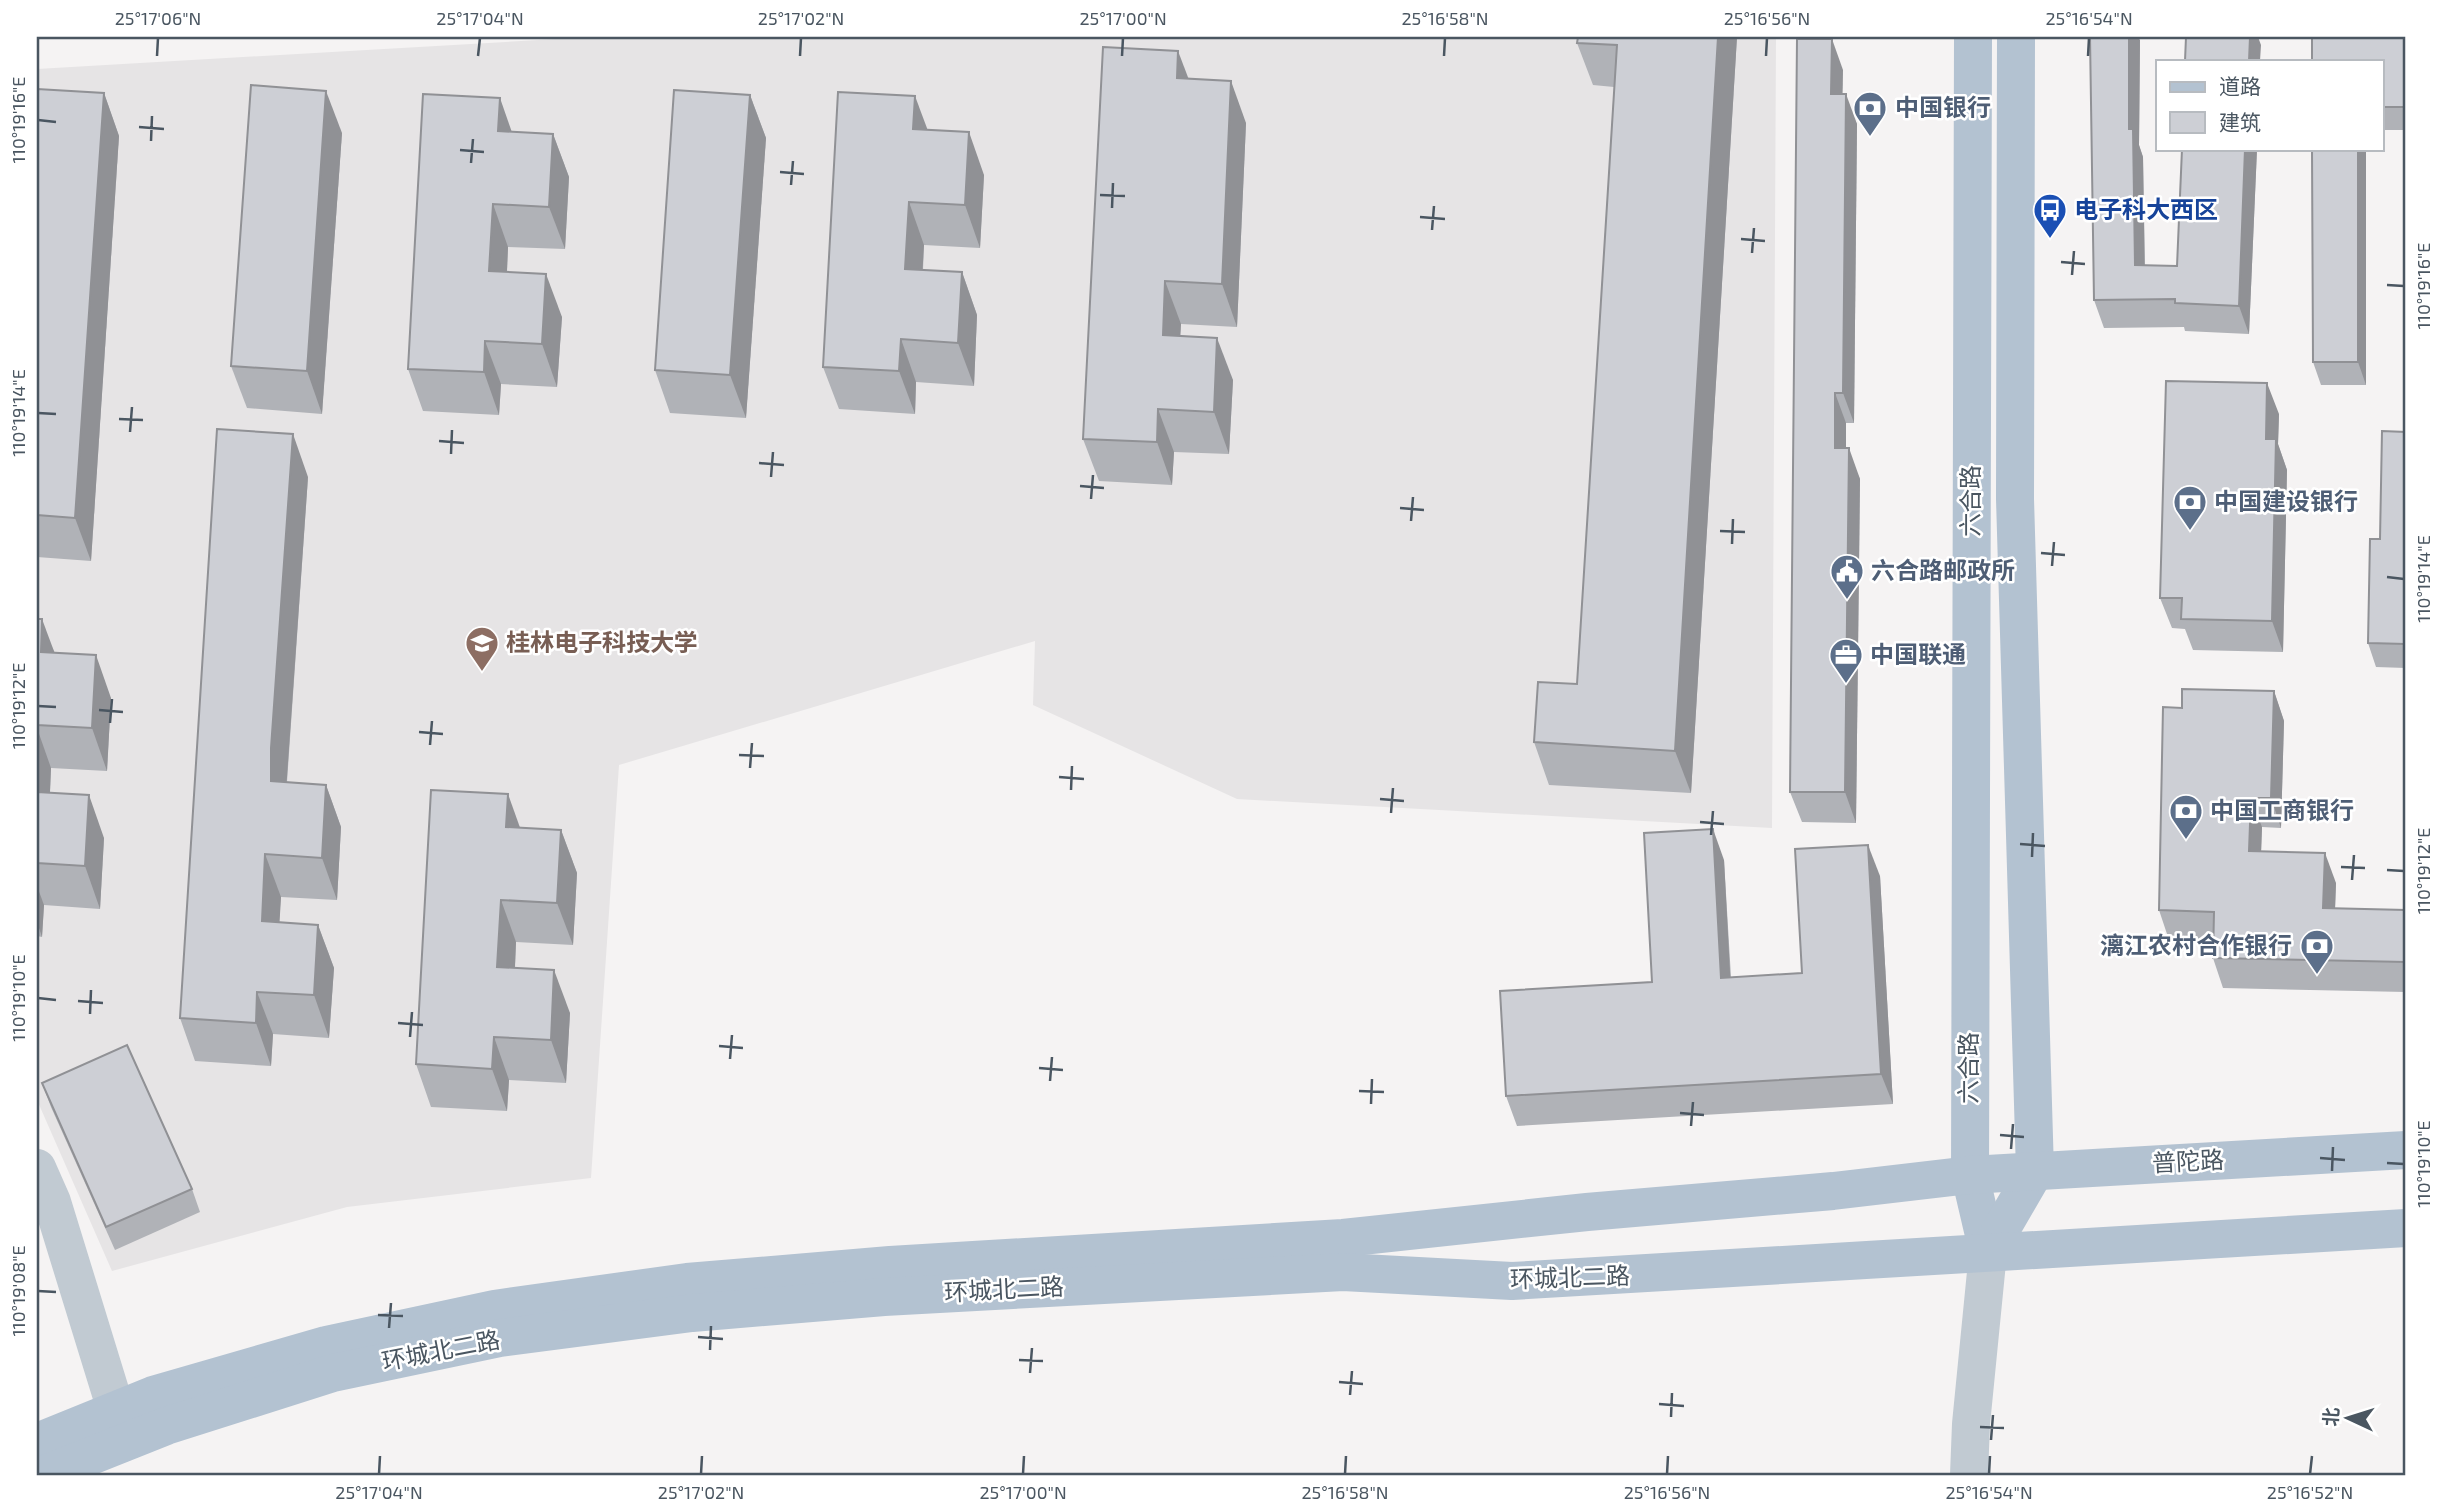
<svg xmlns="http://www.w3.org/2000/svg" width="2443" height="1512" font-family="'Exo 2','Noto Sans SC',sans-serif">
<style>
.education{fill:#e6e4e5}
.lines{fill:none;stroke-linecap:round;stroke-linejoin:round}
.minor{stroke:#c1cad2;stroke-width:38}
.major{stroke:#b3c2d1;stroke-width:38}
.wall{fill:#b0b2b7}
.shaded-wall{fill:#909195}
.building{fill:#cdcfd5;stroke:#909195;stroke-width:2}
.ticks{fill:none;stroke:#4a5661;stroke-width:2.5}
.labels{text-anchor:middle;stroke-width:5;stroke-linejoin:round;paint-order:stroke}
.service-label{font-size:24px;font-weight:bold;fill:#4e5e75;stroke:#fff;text-anchor:start}
.transit-label{font-size:24px;font-weight:bold;fill:#164399;stroke:#fff;text-anchor:start}
.street-label{font-size:24px;fill:#4a5661;stroke:#fff}
.education-label{font-size:24px;font-weight:bold;fill:#785e54;stroke:#fff;text-anchor:start}
.neatline{fill:none;stroke:#4a5661;stroke-width:2.5}
.ticks-label{font-size:18px;text-anchor:middle;fill:#4a5661}
</style>
<rect width="100%" height="100%" fill="#f5f3f3"/>
<path class="education" d="M590 37H1776L1772 828 1237 799 1033 705 1035 641 619 765 591 1178 347 1207 112 1271 37 1100V69Z"/>
<g class="lines">
<g class="minor">
<path d="M37 1168 52 1202 116 1410"/>
<path d="M1969 1475 1971 1424 1988 1252"/>
</g>
<g class="major">
<path d="M1973 37 1970 1175 1988 1252"/>
<path d="M1988 1252 2035 1171 2015 499 2016 37"/>
<path d="M37 1442 153 1395 326 1345 494 1309 687 1282 890 1265 1343 1238 1587 1212 1833 1191 1970 1175 2406 1150"/>
<path d="M43 1475 166 1426 333 1373 500 1338 692 1313 884 1297 1343 1272 1512 1281 2406 1228"/>
</g>
</g>
<g class="wall">
<path d="M1737 37 1691 793 1549 785 1534 742 1577 684 1614 87 1593 85 1577 43Z"/>
<path d="M2406 37V130H2382V61Z"/>
<path d="M2140 40 2139 145 2143 157 2145 265 2177 266 2182 149H2257L2249 334 2185 331 2184 327 2104 328 2094 300Z"/>
<path d="M1843 70 1842 94 1857 124 1854 423H1846V448L1860 479 1856 823 1802 822 1790 792Z"/>
<path d="M1188 79 1246 123 1237 327 1181 324 1180 336 1233 380 1229 454 1174 452 1172 485 1099 481 1083 439Z"/>
<path d="M37 89 104 93 119 136 91 561 37 557Z"/>
<path d="M750 95 766 138 746 418 670 413 655 370Z"/>
<path d="M927 130 984 175 980 248 924 245 923 270 962 272 977 315 974 386 916 382 915 414 839 409 823 367Z"/>
<path d="M512 132 553 134 569 177 565 249 508 247 507 272 562 317 557 387 501 384 499 415 423 411 408 369Z"/>
<path d="M342 133 322 414 247 408 231 366Z"/>
<path d="M2312 149H2366V385H2321L2313 362Z"/>
<path d="M2279 414 2278 444 2287 470 2283 652 2193 650 2185 629 2172 628 2160 598Z"/>
<path d="M2406 432V668L2376 667 2368 643 2380 539Z"/>
<path d="M308 477 287 782 326 785 341 827 337 900 281 897 279 923 318 925 334 968 329 1038 273 1034 271 1066 195 1061 180 1018Z"/>
<path d="M37 619 55 653 111 698 107 771 51 768 50 793 104 838 100 909 44 905 42 937 37 936Z"/>
<path d="M2274 691 2284 721 2281 828 2262 827 2261 852 2336 883 2335 908 2406 910V992L2223 988 2213 958V941L2169 940 2159 910Z"/>
<path d="M520 828 561 830 577 873 573 945 516 942 515 968 570 1013 566 1083 509 1080 507 1111 431 1107 416 1064Z"/>
<path d="M1724 860 1731 977 1802 973 1880 876 1893 1104 1517 1126 1506 1096 1652 982Z"/>
<path d="M42 1083 192 1189 200 1212 115 1250 51 1107Z"/>
</g>
<g class="shaded-wall">
<path d="M1718 37H1737L1691 793 1675 751Z"/>
<path d="M2129 37H2138L2140 40 2139 145 2143 157 2145 293 2135 265 2129 129Z"/>
<path d="M2250 37H2258L2261 45 2260 61H2249Z"/>
<path d="M1832 39 1843 70 1842 124 1831 94Z"/>
<path d="M1178 51 1194 93 1177 78Z"/>
<path d="M1231 81 1246 123 1237 327 1222 284Z"/>
<path d="M326 91 342 133 322 414 307 371Z"/>
<path d="M104 93 119 136 91 561 75 518Z"/>
<path d="M1846 94 1857 124 1854 423 1843 393Z"/>
<path d="M750 95 766 138 746 418 730 375Z"/>
<path d="M915 96 931 139 913 129Z"/>
<path d="M500 98 515 141 498 131Z"/>
<path d="M969 132 984 175 980 248 965 205Z"/>
<path d="M553 134 569 177 565 249 549 207Z"/>
<path d="M2245 149H2257L2249 334 2239 306Z"/>
<path d="M2358 149H2366V385L2358 362Z"/>
<path d="M909 202 924 245 920 312 905 269Z"/>
<path d="M493 204 508 247 505 314 489 271Z"/>
<path d="M962 272 977 315 974 386 958 343Z"/>
<path d="M546 274 562 317 557 387 542 344Z"/>
<path d="M1165 281 1181 324 1178 378 1163 335Z"/>
<path d="M1217 338 1233 380 1229 454 1214 412Z"/>
<path d="M901 339 916 382 915 414 899 371Z"/>
<path d="M485 341 501 384 499 415 484 372Z"/>
<path d="M2267 383 2279 414 2278 444 2287 470 2283 652 2272 621 2266 439Z"/>
<path d="M1835 393 1846 423V479L1835 448Z"/>
<path d="M1158 409 1174 452 1172 485 1157 442Z"/>
<path d="M293 434 308 477 286 791 271 781V748Z"/>
<path d="M1849 448 1860 479 1856 823 1845 792Z"/>
<path d="M42 619 58 662 41 652Z"/>
<path d="M96 655 111 698 107 771 92 728Z"/>
<path d="M2274 691 2284 721 2281 828 2271 798Z"/>
<path d="M37 728 51 768 48 835 37 805Z"/>
<path d="M326 785 341 827 337 900 322 858Z"/>
<path d="M508 794 523 836 506 827Z"/>
<path d="M89 795 104 838 100 909 85 866Z"/>
<path d="M2251 798 2262 827 2260 881 2249 851Z"/>
<path d="M1713 829 1724 860 1732 1009 1721 978Z"/>
<path d="M561 830 577 873 573 945 557 903Z"/>
<path d="M1868 845 1880 876 1893 1104 1881 1074Z"/>
<path d="M2325 853 2336 883 2334 937 2323 908Z"/>
<path d="M265 854 281 897 277 964 262 921Z"/>
<path d="M37 886 44 905 42 937 37 922Z"/>
<path d="M501 900 516 942 513 1010 497 967Z"/>
<path d="M318 925 334 968 329 1038 314 995Z"/>
<path d="M554 970 570 1013 566 1083 551 1040Z"/>
<path d="M257 992 273 1034 271 1066 256 1023Z"/>
<path d="M494 1037 509 1080 507 1111 492 1069Z"/>
</g>
<g class="building">
<path d="M1578 37H1718L1675 751 1534 742 1538 682 1577 684 1617 45 1577 43Z"/>
<path d="M2090 37H2129V129H2133L2135 265 2177 266 2182 149H2245L2239 306 2175 303V299L2094 300Z"/>
<path d="M2186 37H2250L2249 61H2185Z"/>
<path d="M2312 37H2406V107H2382V61H2312Z"/>
<path d="M1797 39H1832L1831 94H1846L1843 393H1835V448H1849L1845 792H1790Z"/>
<path d="M1103 47 1178 51 1177 78 1231 81 1222 284 1165 281 1163 335 1217 338 1214 412 1158 409 1157 442 1083 439Z"/>
<path d="M251 85 326 91 307 371 231 366Z"/>
<path d="M37 89 104 93 75 518 37 515Z"/>
<path d="M674 90 750 95 730 375 655 370Z"/>
<path d="M838 92 915 96 913 129 969 132 965 205 909 202 905 269 962 272 958 343 901 339 899 371 823 367Z"/>
<path d="M423 94 500 98 498 131 553 134 549 207 493 204 489 271 546 274 542 344 485 341 484 372 408 369Z"/>
<path d="M2312 149H2358V362H2313Z"/>
<path d="M2166 381 2267 383 2266 439H2276L2272 621 2181 619 2182 598H2160Z"/>
<path d="M217 429 293 434 271 748V781L326 785 322 858 265 854 262 921 318 925 314 995 257 992 256 1023 180 1018Z"/>
<path d="M2382 431 2406 432V644L2368 643 2370 539H2380Z"/>
<path d="M37 619H42L41 652 96 655 92 728 37 725Z"/>
<path d="M2182 689 2274 691 2271 798H2251L2249 851 2325 853 2323 908 2406 910V962L2213 958 2214 912 2159 910 2163 707 2182 708Z"/>
<path d="M431 790 508 794 506 827 561 830 557 903 501 900 497 967 554 970 551 1040 494 1037 492 1069 416 1064Z"/>
<path d="M37 792 89 795 85 866 37 863Z"/>
<path d="M1713 829 1721 978 1802 973 1795 849 1868 845 1881 1074 1506 1096 1500 991 1652 982 1644 833Z"/>
<path d="M127 1045 192 1189 106 1227 42 1083Z"/>
</g>
<path class="ticks" d="M157 56 158 38M478 56 480 38M800 56 801 38M1122 56 1123 38M1444 56 1445 38M1766 56 1767 38M2088 56 2089 38M38 120 56 122M139 127 164 129M151 141 152 116M460 150 484 152M471 163 473 139M780 172 804 174M791 185 793 161M1100 195 1125 196M1112 208 1113 183M1420 217 1445 219M1432 230 1434 206M1741 239 1765 241M1752 253 1754 228M2061 262 2085 264M2072 275 2074 251M2387 285 2404 286M38 413 56 414M119 419 143 420M130 432 132 407M439 441 464 443M451 454 452 430M759 463 784 465M771 477 773 452M1080 486 1104 488M1091 499 1093 475M1400 508 1424 510M1411 521 1413 497M1720 531 1745 532M1732 544 1733 519M2041 553 2065 555M2052 566 2054 542M2387 577 2404 579M38 706 56 707M99 710 123 712M110 723 112 699M419 732 443 734M430 745 432 721M739 755 764 756M750 768 752 743M1059 777 1084 779M1071 790 1072 766M1380 799 1404 801M1391 813 1393 788M1700 822 1724 824M1711 835 1713 811M2020 844 2045 846M2032 857 2033 833M2341 867 2365 868M2387 870 2404 871M2352 880 2354 855M38 998 56 1000M78 1001 103 1003M90 1014 91 990M398 1023 423 1025M410 1037 412 1012M719 1046 743 1048M730 1059 732 1035M1039 1068 1063 1070M1050 1081 1052 1057M1359 1091 1384 1092M1371 1104 1372 1079M1680 1113 1704 1115M1691 1126 1693 1102M2000 1135 2024 1137M2011 1149 2013 1124M2320 1158 2345 1160M2387 1163 2404 1164M2332 1171 2333 1147M38 1291 56 1292M378 1315 403 1316M389 1328 391 1303M698 1337 723 1339M710 1350 711 1326M1019 1360 1043 1361M1030 1373 1032 1348M1339 1382 1363 1384M1350 1395 1352 1371M1659 1404 1684 1406M1671 1417 1672 1393M1980 1427 2004 1428M1991 1440 1993 1415M379 1474 380 1456M701 1474 702 1456M1023 1474 1024 1456M1345 1474 1346 1456M1667 1474 1668 1456M1989 1474 1990 1456M2310 1474 2312 1456"/>
<defs>
<symbol id="bank-pin" viewBox="-11 -11 22 30"><path d="M0 17L-7.5 6A9.5 9.5 0 1 1 7.5 6Z" fill="#5c6f8a" stroke="#fff"/><path d="M-6-4H6V4H-6ZM0-2.3a2.3 2.3 0 1 0 0 4.6a2.3 2.3 0 1 0 0-4.6Z" fill="#fff"/></symbol>
<symbol id="bus-pin" viewBox="-11 -11 22 30"><path d="M0 17L-7.5 6A9.5 9.5 0 1 1 7.5 6Z" fill="#1a4fb4" stroke="#fff"/><path d="M-5-6H5V4H4V6H2V4H-2V6H-4V4H-5ZM-3.5-4V0h7V-4ZM-3.5 1.2v1.5H-2V1.2ZM2 1.2v1.5H3.5V1.2Z" fill="#fff"/></symbol>
<symbol id="civic-pin" viewBox="-11 -11 22 30"><path d="M0 17L-7.5 6A9.5 9.5 0 1 1 7.5 6Z" fill="#5c6f8a" stroke="#fff"/><path d="M-.6-6.5H3V-4.5H.6V-3L4-1V1h2V6H-6V1h2V-1L-.6-3ZM-1.2 2.5V6h2.4V2.5Z" fill="#fff"/></symbol>
<symbol id="university-pin" viewBox="-11 -11 22 30"><path d="M0 17L-7.5 6A9.5 9.5 0 1 1 7.5 6Z" fill="#8d6e63" stroke="#fff"/><path d="M0-5L7-2L0 1L-7-2ZM-4 1L0 2.5L4 1V4Q0 6-4 4Z" fill="#fff"/></symbol>
<symbol id="office-pin" viewBox="-11 -11 22 30"><path d="M0 17L-7.5 6A9.5 9.5 0 1 1 7.5 6Z" fill="#5c6f8a" stroke="#fff"/><path d="M-6-3h4V-5.5h4V-3h4V5H-6ZM-1-4.5V-3h2v-1.5ZM-6 0V1H6V0Z" fill="#fff"/></symbol>
</defs>
<g fill-rule="evenodd">
<use href="#bank-pin" x="1851" y="89" width="38" height="52"/>
<use href="#bus-pin" x="2031" y="191" width="38" height="52"/>
<use href="#bank-pin" x="2171" y="483" width="38" height="52"/>
<use href="#civic-pin" x="1828" y="552" width="38" height="52"/>
<use href="#university-pin" x="463" y="624" width="38" height="52"/>
<use href="#office-pin" x="1827" y="636" width="38" height="52"/>
<use href="#bank-pin" x="2167" y="792" width="38" height="52"/>
<use href="#bank-pin" x="2298" y="927" width="38" height="52"/>
</g>
<g class="labels">
<g class="service-label">
<text x="1895" y="116">中国银行</text>
<text x="2214" y="510">中国建设银行</text>
<text x="1871" y="579">六合路邮政所</text>
<text x="1870" y="663">中国联通</text>
<text x="2210" y="819">中国工商银行</text>
<text x="2292" y="954" text-anchor="end">漓江农村合作银行</text>
</g>
<g class="transit-label">
<text x="2074" y="218">电子科大西区</text>
</g>
<g class="street-label">
<text transform="translate(1971 501) rotate(-90)" y="8">六合路</text>
<text transform="translate(1969 1068) rotate(-90)" y="8">六合路</text>
<text transform="translate(2188 1162) rotate(-3)" y="8">普陀路</text>
<text transform="translate(1570 1278) rotate(-2)" y="8">环城北二路</text>
<text transform="translate(1004 1290) rotate(-3)" y="8">环城北二路</text>
<text transform="translate(441 1351) rotate(-11)" y="8">环城北二路</text>
</g>
<g class="education-label">
<text x="506" y="651">桂林电子科技大学</text>
</g>
</g>
<rect width="2443" height="1512" fill="none" stroke="#ffffff" stroke-width="77"/>
<rect x="2156" y="60" width="228" height="91" fill="#ffffff" stroke="#b7bbc0" stroke-width="2"/>
<rect x="2170" y="82" width="35" height="10" fill="#b3c2d1" stroke="#b7bbc0" stroke-width="2"/>
<text x="2219" y="94" font-size="21" fill="#4a5661">道路</text>
<rect x="2170" y="112" width="35" height="21" fill="#cdcfd5" stroke="#b7bbc0" stroke-width="2"/>
<text x="2219" y="130" font-size="21" fill="#4a5661">建筑</text>
<g transform="translate(2348 1418) rotate(274)" stroke="#ffffff" stroke-width="5" paint-order="stroke">
<path d="M0-5L12 26L0 18L-12 26Z" fill="#4a5661"/>
<text y="-10" font-size="19" font-weight="bold" text-anchor="middle" fill="#4a5661">北</text>
</g>
<rect x="38" y="38" width="2366" height="1436" class="neatline"/>
<g class="ticks-label">
<text x="158" y="25">25°17'06"N</text>
<text x="480" y="25">25°17'04"N</text>
<text x="801" y="25">25°17'02"N</text>
<text x="1123" y="25">25°17'00"N</text>
<text x="1445" y="25">25°16'58"N</text>
<text x="1767" y="25">25°16'56"N</text>
<text x="2089" y="25">25°16'54"N</text>
<text transform="translate(19 120) rotate(-90)" y="6">110°19'16"E</text>
<text transform="translate(2424 286) rotate(-90)" y="6">110°19'16"E</text>
<text transform="translate(19 413) rotate(-90)" y="6">110°19'14"E</text>
<text transform="translate(2424 579) rotate(-90)" y="6">110°19'14"E</text>
<text transform="translate(19 706) rotate(-90)" y="6">110°19'12"E</text>
<text transform="translate(2424 871) rotate(-90)" y="6">110°19'12"E</text>
<text transform="translate(19 998) rotate(-90)" y="6">110°19'10"E</text>
<text transform="translate(2424 1164) rotate(-90)" y="6">110°19'10"E</text>
<text transform="translate(19 1291) rotate(-90)" y="6">110°19'08"E</text>
<text x="379" y="1499">25°17'04"N</text>
<text x="701" y="1499">25°17'02"N</text>
<text x="1023" y="1499">25°17'00"N</text>
<text x="1345" y="1499">25°16'58"N</text>
<text x="1667" y="1499">25°16'56"N</text>
<text x="1989" y="1499">25°16'54"N</text>
<text x="2310" y="1499">25°16'52"N</text>
</g>
</svg>
